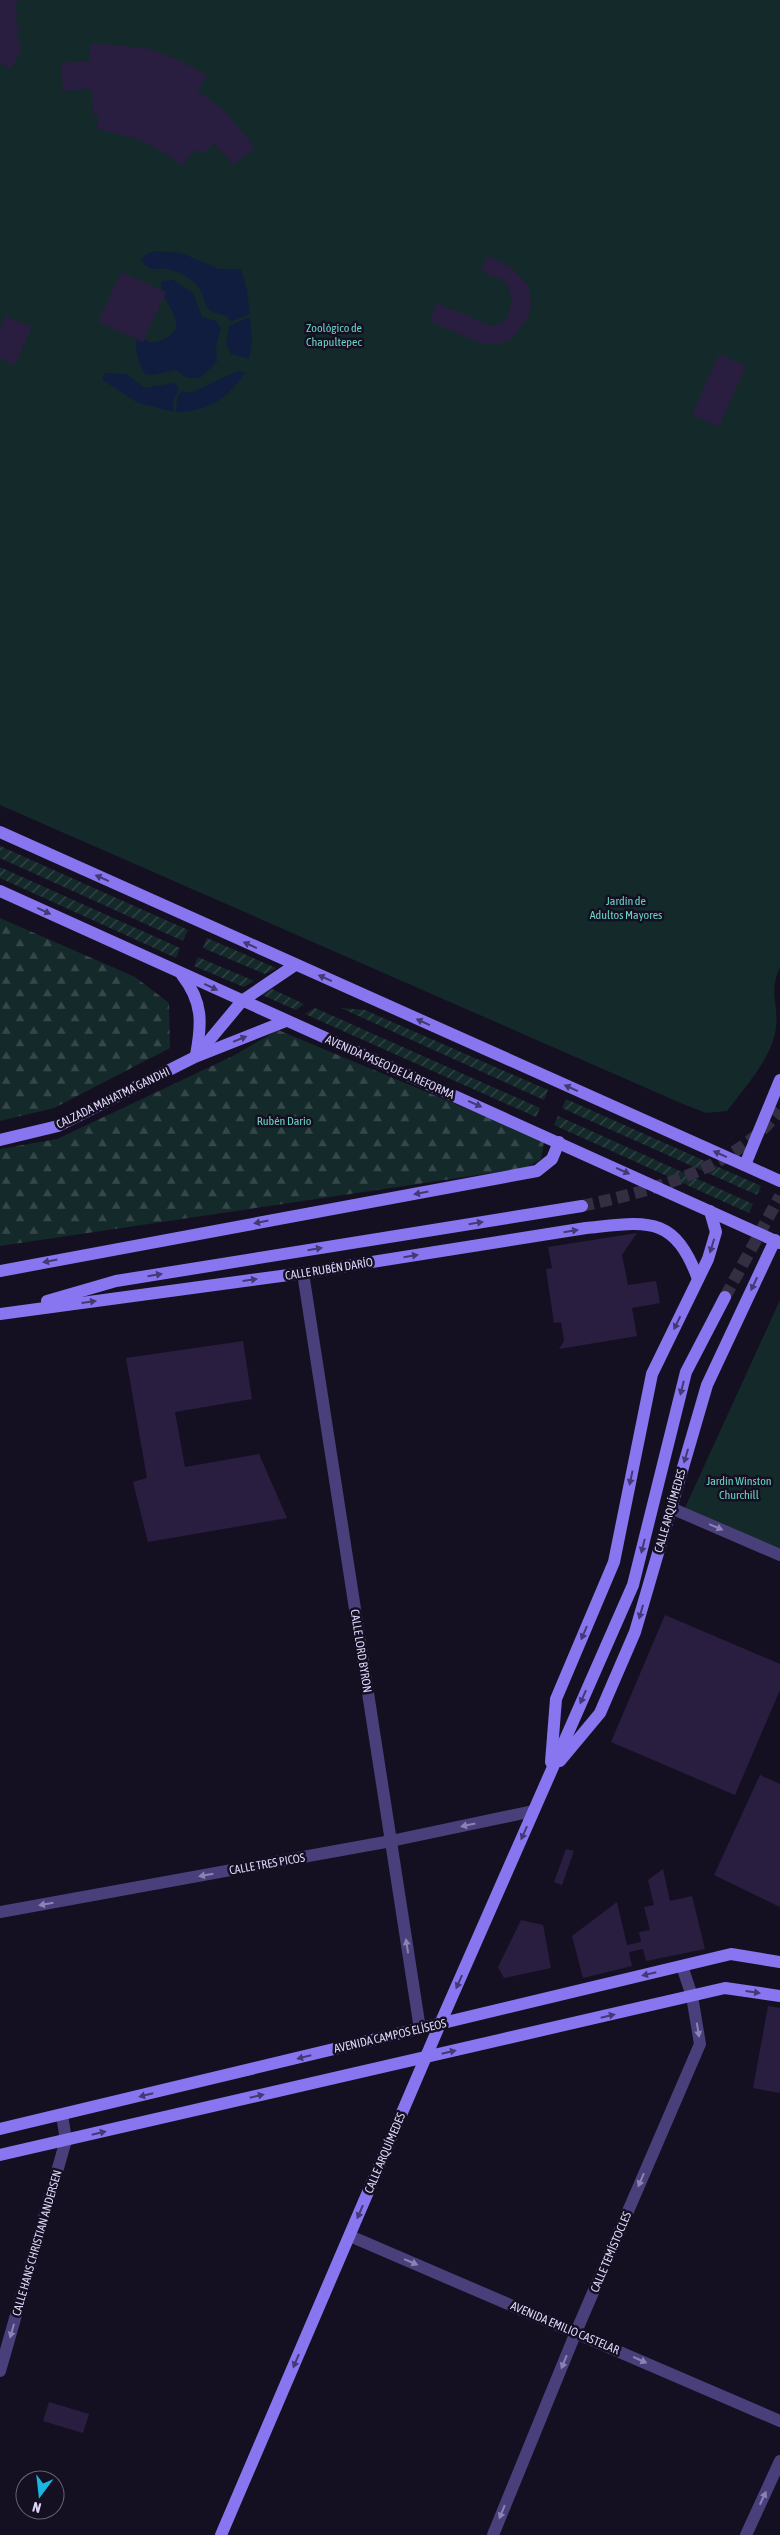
<svg xmlns="http://www.w3.org/2000/svg" width="780" height="2535" font-family="'Asap Condensed',sans-serif">
<style>
.forest{fill:url(#forest-firs)}
.park{fill:#14292a}
.garden{fill:url(#garden-furrows)}
.water{fill:#111d3f}
.building{fill:#291e40}
.lines{fill:none;stroke-linecap:round;stroke-linejoin:round}
.secondary-tunnel{stroke:#332e42;stroke-width:12;stroke-dasharray:12 6;stroke-linecap:butt}
.street{stroke:#49407b;stroke-width:12}
.secondary{stroke:#8876f0;stroke-width:12}
.oneway{fill:#433974}
.oneway2{fill:#8c83b4}
.labels{text-anchor:middle;stroke-width:5;stroke-linejoin:round;paint-order:stroke}
.park-label{font-size:12px;fill:#69d2c5;stroke:#151021}
.street-label{font-size:12px;fill:#ded5fa;stroke:#151021}
</style>
<defs>
<pattern id="forest-firs" width="22" height="20" patternUnits="userSpaceOnUse" patternTransform="scale(1.25)"><rect width="22" height="20" fill="#14292a"/><path d="M5 1l3.5 6h-7zM16 11l3.5 6h-7z" fill="#36474a"/></pattern>
<pattern id="garden-furrows" width="10" height="10" patternUnits="userSpaceOnUse" patternTransform="scale(1.25)"><rect width="10" height="10" fill="#14292a"/><path d="M-1 1l2-2M0 10L10 0M9 11l2-2" fill="none" stroke="#36474a"/></pattern>
</defs>
<rect width="100%" height="100%" fill="#151021"/>
<g class="forest">
<path d="M0 918 135 977 169 1003 170 1048 54 1108 0 1121Z"/>
<path d="M278 1030 544 1141 541 1159 525 1168 0 1246V1149L57 1139 233 1056Z"/>
</g>
<g class="park">
<path d="M0 0H780V967C768 994 779 1003 776 1028 772 1058 745 1087 727 1111L706 1113 683 1104 0 805Z"/>
<path d="M780 1300V1553L684 1510Z"/>
</g>
<g class="garden">
<path d="M0 846 188 930 183 941 0 858Z"/>
<path d="M0 867 180 948 176 958 0 878Z"/>
<path d="M207 938 276 968 265 974 203 948Z"/>
<path d="M198 957 254 981 244 987 194 966Z"/>
<path d="M272 989 304 1004 296 1010 262 995Z"/>
<path d="M315 1008 540 1108 536 1117 305 1014Z"/>
<path d="M341 1008 365 1010 548 1090 544 1100Z"/>
<path d="M566 1099 761 1186 757 1195 562 1108Z"/>
<path d="M558 1116 753 1204 749 1213 554 1125Z"/>
</g>
<g class="water">
<path d="M154 251 181 253 219 269H241L247 290 250 314 230 322 228 317C221 313 212 314 207 307 204 304 204 297 202 293 198 282 182 273 172 270 161 266 149 275 141 259L147 254Z"/>
<path d="M173 280 193 293 202 317 216 321 221 328 216 346 217 362 200 378H187L176 370 151 375 145 374C139 366 134 349 137 340L143 342 145 339C149 343 153 343 159 341 198 327 159 305 161 281Z"/>
<path d="M250 317 252 342 249 359 231 354 226 343 229 326Z"/>
<path d="M237 371 245 372C228 399 207 412 176 412L177 397 181 391 191 393Z"/>
<path d="M105 373 127 374 144 388 175 383 179 389 173 402 174 412 138 403 103 380V375Z"/>
</g>
<g class="building">
<path d="M0 0H18L14 10 19 12 15 19 18 20 16 27 20 29 16 37 20 38 17 44 22 46 12 69 0 64Z"/>
<path d="M91 43 146 48 177 59 207 75 198 91 226 112 255 148 233 165 214 143 203 154 197 149 181 166 171 157 139 139 97 129 99 116 93 115 92 89 63 91 61 63 89 61Z"/>
<path d="M488 256 511 267 529 286 531 303 529 316 513 338 500 344H482L429 321 437 303 492 326 501 323 508 317 512 298 506 282 481 271Z"/>
<path d="M121 272 166 292 143 342 98 322Z"/>
<path d="M6 316 32 327 15 365 0 359V329Z"/>
<path d="M719 354 746 366 719 427 692 415Z"/>
<path d="M637 1233 622 1255 628 1285 656 1281 660 1303 632 1308 637 1336 559 1349 564 1341 561 1322 554 1323 546 1269 552 1268 548 1247Z"/>
<path d="M243 1341 252 1399 175 1412 185 1467 259 1454 287 1518 148 1542 133 1482 147 1478 126 1358Z"/>
<path d="M665 1615 780 1664V1690L735 1795 611 1742Z"/>
<path d="M760 1775 780 1784V1907L714 1875Z"/>
<path d="M566 1849 574 1851 562 1885 554 1882Z"/>
<path d="M663 1869 670 1901 692 1896 705 1949 646 1961 643 1949 629 1952 632 1966 583 1978 572 1936 617 1902 627 1945 641 1942 639 1932 650 1930 644 1907 654 1905 648 1880Z"/>
<path d="M521 1920 543 1925 551 1968 504 1978 498 1967Z"/>
<path d="M768 2006 780 2008V2093L753 2088Z"/>
<path d="M49 2402 89 2414 83 2433 43 2421Z"/>
</g>
<g class="lines">
<g class="secondary-tunnel">
<path d="M582 1206C650 1191 736 1169 780 1110"/>
<path d="M725 1297 780 1196"/>
</g>
<g class="street">
<path d="M303 1273 420 2029"/>
<path d="M671 1508 780 1555"/>
<path d="M0 1912 391 1841 533 1811"/>
<path d="M350 2236 780 2421"/>
<path d="M0 2371 66 2140 62 2115"/>
<path d="M493 2535 576 2332 700 2044 692 1996 682 1966"/>
<path d="M746 2535 780 2461"/>
</g>
<g class="secondary">
<path d="M0 832 780 1181"/>
<path d="M0 891 780 1243"/>
<path d="M182 975C203 1002 202 1023 196 1055"/>
<path d="M197 1055 242 1001 295 965"/>
<path d="M0 1140 58 1126 195 1057 286 1021"/>
<path d="M745 1165 780 1080"/>
<path d="M0 1271 537 1171 552 1159 559 1142"/>
<path d="M47 1301 116 1281 582 1206"/>
<path d="M0 1314 303 1273 586 1228C647 1222 674 1214 698 1279"/>
<path d="M560 1761 600 1713 635 1632 707 1385 775 1240"/>
<path d="M551 1762 556 1699 614 1562 652 1374 708 1259 716 1232 710 1211"/>
<path d="M0 2129 731 1954 780 1962"/>
<path d="M0 2155 725 1988 780 1996"/>
<path d="M221 2535 440 2024 633 1585 686 1372 725 1297"/>
</g>
</g>
<defs><path id="oneway-solid" d="M-6-.8H1V-3.2L6.5 0L1 3.2V.8H-6Z" transform="scale(1.25)"/></defs>
<g class="oneway">
<use href="#oneway-solid" transform="translate(102 878) rotate(-156)"/>
<use href="#oneway-solid" transform="translate(44 911) rotate(25)"/>
<use href="#oneway-solid" transform="translate(250 945) rotate(-156)"/>
<use href="#oneway-solid" transform="translate(325 978) rotate(-156)"/>
<use href="#oneway-solid" transform="translate(211 987) rotate(25)"/>
<use href="#oneway-solid" transform="translate(423 1022) rotate(-156)"/>
<use href="#oneway-solid" transform="translate(240 1039) rotate(-22)"/>
<use href="#oneway-solid" transform="translate(571 1088) rotate(-156)"/>
<use href="#oneway-solid" transform="translate(475 1104) rotate(24)"/>
<use href="#oneway-solid" transform="translate(720 1154) rotate(-156)"/>
<use href="#oneway-solid" transform="translate(623 1171) rotate(24)"/>
<use href="#oneway-solid" transform="translate(421 1193) rotate(169)"/>
<use href="#oneway-solid" transform="translate(261 1222) rotate(169)"/>
<use href="#oneway-solid" transform="translate(476 1223) rotate(-9)"/>
<use href="#oneway-solid" transform="translate(571 1231) rotate(-9)"/>
<use href="#oneway-solid" transform="translate(712 1246) rotate(107)"/>
<use href="#oneway-solid" transform="translate(315 1249) rotate(-9)"/>
<use href="#oneway-solid" transform="translate(411 1256) rotate(-9)"/>
<use href="#oneway-solid" transform="translate(50 1261) rotate(169)"/>
<use href="#oneway-solid" transform="translate(155 1275) rotate(-9)"/>
<use href="#oneway-solid" transform="translate(250 1280) rotate(-8)"/>
<use href="#oneway-solid" transform="translate(754 1284) rotate(115)"/>
<use href="#oneway-solid" transform="translate(89 1302) rotate(-8)"/>
<use href="#oneway-solid" transform="translate(677 1323) rotate(116)"/>
<use href="#oneway-solid" transform="translate(682 1388) rotate(104)"/>
<use href="#oneway-solid" transform="translate(686 1456) rotate(106)"/>
<use href="#oneway-solid" transform="translate(631 1478) rotate(102)"/>
<use href="#oneway-solid" transform="translate(643 1546) rotate(104)"/>
<use href="#oneway-solid" transform="translate(641 1612) rotate(106)"/>
<use href="#oneway-solid" transform="translate(584 1633) rotate(113)"/>
<use href="#oneway-solid" transform="translate(583 1697) rotate(114)"/>
<use href="#oneway-solid" transform="translate(524 1833) rotate(114)"/>
<use href="#oneway-solid" transform="translate(649 1974) rotate(167)"/>
<use href="#oneway-solid" transform="translate(459 1982) rotate(114)"/>
<use href="#oneway-solid" transform="translate(753 1992) rotate(8)"/>
<use href="#oneway-solid" transform="translate(608 2016) rotate(-13)"/>
<use href="#oneway-solid" transform="translate(449 2052) rotate(-13)"/>
<use href="#oneway-solid" transform="translate(304 2057) rotate(166)"/>
<use href="#oneway-solid" transform="translate(146 2095) rotate(166)"/>
<use href="#oneway-solid" transform="translate(257 2096) rotate(-13)"/>
<use href="#oneway-solid" transform="translate(99 2133) rotate(-13)"/>
<use href="#oneway-solid" transform="translate(360 2212) rotate(113)"/>
<use href="#oneway-solid" transform="translate(296 2361) rotate(113)"/>
</g>
<g class="oneway2">
<use href="#oneway-solid" transform="translate(716 1527) rotate(23)"/>
<use href="#oneway-solid" transform="translate(468 1825) rotate(168)"/>
<use href="#oneway-solid" transform="translate(206 1875) rotate(170)"/>
<use href="#oneway-solid" transform="translate(46 1904) rotate(170)"/>
<use href="#oneway-solid" transform="translate(407 1946) rotate(-99)"/>
<use href="#oneway-solid" transform="translate(698 2030) rotate(81)"/>
<use href="#oneway-solid" transform="translate(641 2180) rotate(113)"/>
<use href="#oneway-solid" transform="translate(411 2262) rotate(23)"/>
<use href="#oneway-solid" transform="translate(12 2331) rotate(106)"/>
<use href="#oneway-solid" transform="translate(640 2360) rotate(24)"/>
<use href="#oneway-solid" transform="translate(564 2362) rotate(112)"/>
<use href="#oneway-solid" transform="translate(763 2498) rotate(-65)"/>
<use href="#oneway-solid" transform="translate(502 2512) rotate(112)"/>
</g>
<g class="labels">
<g class="park-label">
<text x="334" y="332">Zoológico de<tspan x="334" dy="14">Chapultepec</tspan></text>
<text x="626" y="905">Jardín de<tspan x="626" dy="14">Adultos Mayores</tspan></text>
<text x="284" y="1125">Rubén Dario</text>
<text x="739" y="1485">Jardín Winston<tspan x="739" dy="14">Churchill</tspan></text>
</g>
<g class="street-label">
<text transform="translate(390 1067) rotate(24)" y="4">AVENIDA PASEO DE LA REFORMA</text>
<text transform="translate(113 1098) rotate(-26)" y="4">CALZADA MAHATMA GANDHI</text>
<text transform="translate(329 1269) rotate(-9)" y="4">CALLE RUBÉN DARÍO</text>
<text transform="translate(670 1511) rotate(-74)" y="4">CALLE ARQUÍMEDES</text>
<text transform="translate(361 1651) rotate(81)" y="4">CALLE LORD BYRON</text>
<text transform="translate(267 1864) rotate(-10)" y="4">CALLE TRES PICOS</text>
<text transform="translate(390 2036) rotate(-13)" y="4">AVENIDA CAMPOS ELÍSEOS</text>
<text transform="translate(385 2153) rotate(-67)" y="4">CALLE ARQUÍMEDES</text>
<text transform="translate(37 2243) rotate(-74)" y="4">CALLE HANS CHRISTIAN ANDERSEN</text>
<text transform="translate(611 2252) rotate(-67)" y="4">CALLE TEMÍSTOCLES</text>
<text transform="translate(565 2328) rotate(23)" y="4">AVENIDA EMILIO CASTELAR</text>
</g>
</g>
<g transform="translate(40 2495) rotate(195)"><circle r="24" fill="#151021" stroke="#655f78"/>
<path d="M0-4L9 19L0 12L-9 19Z" fill="#19b6e2"/>
<text y="-8" font-size="14" font-weight="bold" text-anchor="middle" fill="#ded5fa">N</text>
</g>
</svg>
